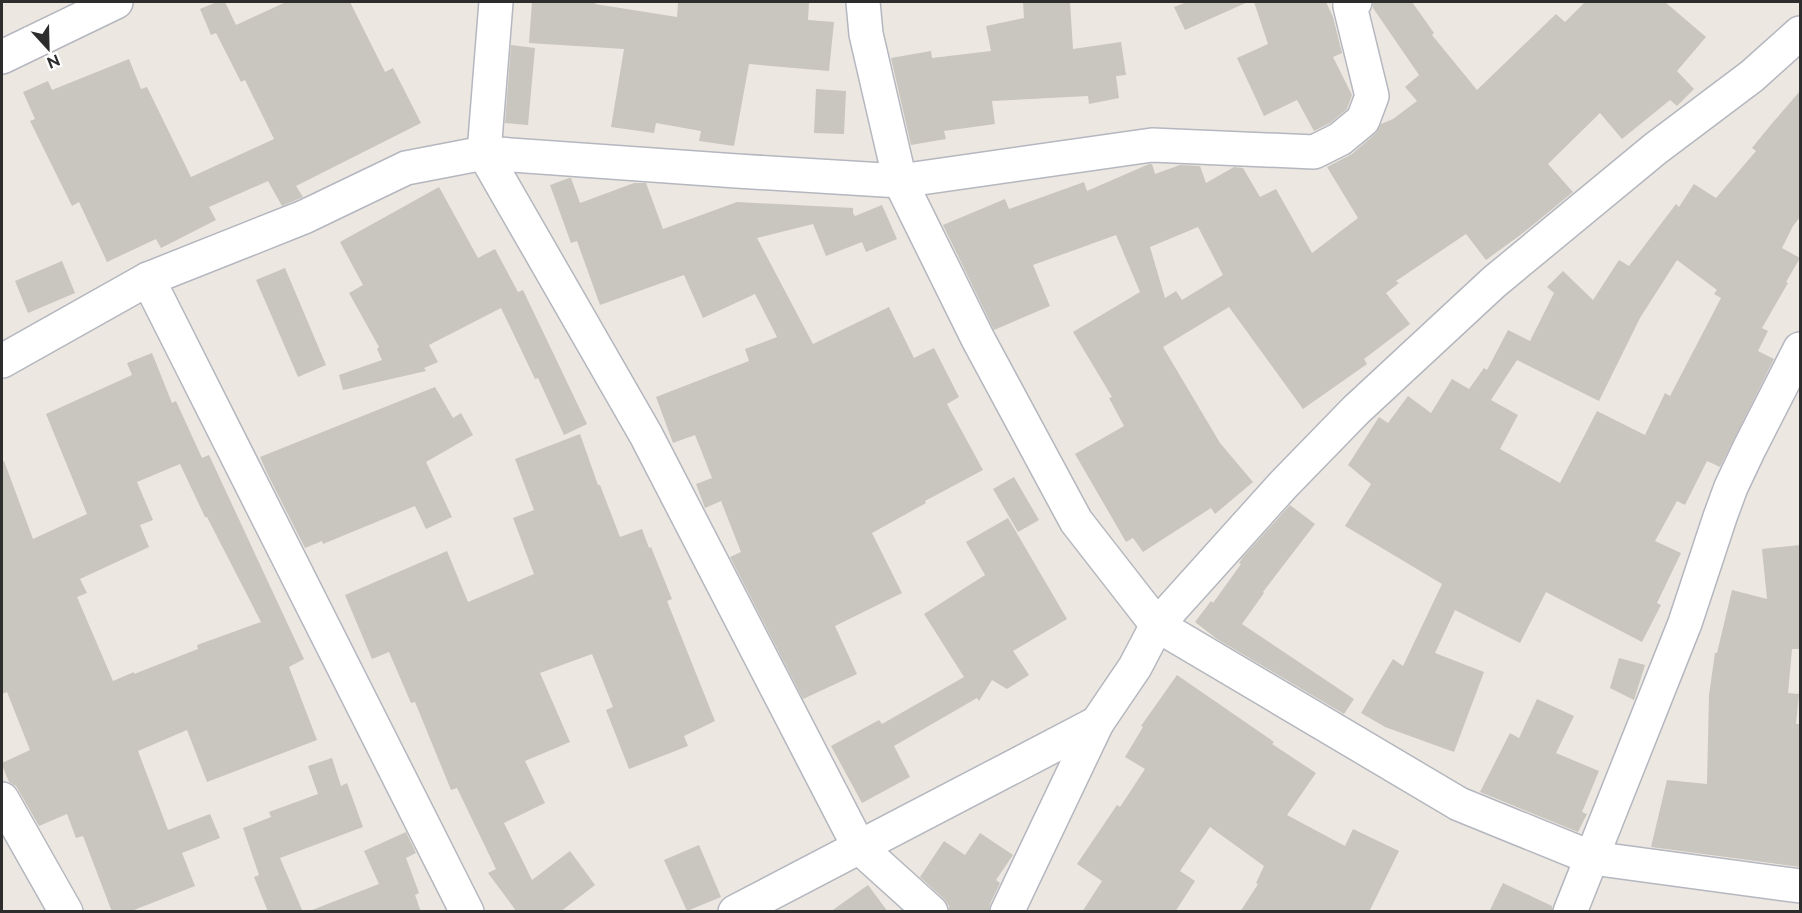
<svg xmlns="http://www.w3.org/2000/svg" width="1802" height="913" font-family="Raleway,sans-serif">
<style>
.building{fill:#c9c5bf;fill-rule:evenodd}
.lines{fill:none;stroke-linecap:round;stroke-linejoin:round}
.minor-casing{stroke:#b4b7bf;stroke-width:36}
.minor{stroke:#fff;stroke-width:33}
</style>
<rect width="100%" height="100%" fill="#ede7e1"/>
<g class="building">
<path d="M217 2H225L236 25 286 2H350L385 72 393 68 421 123 296 186 303 197 282 206 268 181 209 207 216 220 161 248 156 239 107 262 79 202 72 206 30 121 35 119 23 92 48 81 52 90 129 59 141 89 147 87 191 177 274 139 245 80 241 82 216 33 211 35 200 9Z"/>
<path d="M532 2H596L595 4 677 17 678 2H809L808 20 834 22 829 71 749 64 734 146 699 141 701 131 656 123 654 133 611 127 624 49 529 43Z"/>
<path d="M1023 2H1070L1073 49 1121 42 1126 75 1116 76 1119 98 1089 104 1088 96 992 101 995 124 944 131 946 139 911 145 891 58 931 51 932 58 991 51 986 26 1024 18Z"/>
<path d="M1187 2H1248L1185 30 1174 7Z"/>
<path d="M1254 2H1326L1333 17 1342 53 1333 57 1352 95 1347 109 1330 123 1314 131 1297 100 1264 116 1237 58 1268 44Z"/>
<path d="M1373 2H1412L1434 33 1432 35 1477 90 1556 14 1565 22 1585 2H1665L1706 37 1677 71 1694 89 1677 106 1670 100 1622 139 1600 113 1548 164 1573 192 1523 233 1486 260 1466 234 1396 281 1399 283 1386 293 1410 324 1364 359 1367 364 1303 409 1229 307 1163 347 1220 443 1253 482 1215 514 1211 508 1143 552 1133 538 1126 542 1075 454 1124 426 1109 398 1112 397 1073 332 1140 292 1116 235 1033 265 1050 306 994 330 943 225 1005 199 1009 209 1084 182 1087 191 1149 164H1152L1155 174 1180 165 1200 166 1206 183 1234 167 1243 168 1260 197 1276 189 1312 253 1358 218 1327 167 1352 154 1375 134 1381 124 1393 119 1417 101 1405 87 1419 75 1373 8ZM1198 227 1223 275 1182 300 1176 291 1165 298 1150 247Z"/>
<path d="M511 45 535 48 528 125 505 123Z"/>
<path d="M816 89 846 91 844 134 814 133Z"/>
<path d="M1800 91V217L1793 226 1782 248 1800 258 1786 282 1788 283 1762 328 1768 331 1758 351 1774 359 1720 467 1707 461 1685 505 1677 501 1655 541 1681 553 1657 603 1661 605 1642 642 1546 592 1520 643 1455 610 1435 653 1484 672 1454 752 1385 727 1361 713 1393 659 1403 666 1442 584 1345 526 1371 484 1348 465 1379 417 1388 423 1408 396 1431 413 1452 379 1469 389 1484 368 1487 370 1508 330 1530 341 1554 293 1547 287 1563 271 1593 300 1619 260 1629 266 1676 204 1679 207 1694 184 1716 198 1756 151 1752 148 1769 127ZM1677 260 1717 290 1714 294 1721 298 1670 396 1665 393 1645 435 1597 411 1560 483 1500 449 1518 415 1491 400 1517 360 1599 401 1640 318Z"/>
<path d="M569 178H571L580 203 634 183H646L663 229 737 202 853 208V213L855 216 882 205 897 239 866 252 862 242 826 256 813 224 757 238 813 344 889 307 914 358 934 348 959 397 947 404 983 470 925 501 926 503 872 533 902 593 835 626 857 674 803 699 730 557 741 552 721 501 705 508 696 484 712 478 695 435 673 443 656 397 749 361 745 349 777 337 755 294 703 318 684 275 600 305 577 241 571 243 550 185Z"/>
<path d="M439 187 478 258 495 249 518 292 523 290 587 424 564 435 538 378 535 379 501 308 429 345 438 362 424 368 426 371 343 390 339 375 382 360 377 349 379 347 349 293 363 285 340 242Z"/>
<path d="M62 261 75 293 28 313 15 281Z"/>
<path d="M285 268 326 365 298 377 256 280Z"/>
<path d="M152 353 172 403 176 401 202 458 209 455 304 659 289 667 317 740 207 782 187 730 138 751 168 830 210 814 220 838 182 853 195 886 129 912H112L83 836 76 838 67 814 39 826 16 786 9 782 2 765V763L30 750 7 692 2 694V462L4 461 33 539 87 514 46 414 132 375 127 363ZM180 464 205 517H207L261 622 197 645 198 649 134 674V672L113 681 77 597 87 593 80 579 149 547 140 525 153 520 137 482Z"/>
<path d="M435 387 453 418 461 413 473 435 426 462 452 517 426 529 415 506 323 544 322 541 305 548 267 473 260 457Z"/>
<path d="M580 434 598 485H600L620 537 642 529 649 548 651 547 672 599 667 601 715 721 684 736 688 746 629 769 606 710 613 707 592 654 540 673 570 742 525 761 545 803 504 823 532 880 570 851 595 885 560 912H517L488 873 496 869 457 788 451 790 415 702 411 703 389 652 372 659 345 595 447 551 468 602 534 574 513 518 534 510 515 459Z"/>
<path d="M1014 477 1039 520 1018 532 993 489Z"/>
<path d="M1290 505 1315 524 1263 592 1264 593 1242 624 1354 699 1344 714 1217 639 1195 622 1211 601 1213 603 1241 564 1239 563 1243 557Z"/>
<path d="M1008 518 1067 619 1013 651 1029 675 1007 689 992 680 979 701 977 698 894 746 910 777 862 803 831 746 879 720 882 724 964 677 924 614 985 575 966 542Z"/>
<path d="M1800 545V649H1792L1788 693 1799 694 1796 724H1800V867L1651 847 1667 780 1707 784 1709 695 1715 653H1717L1732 590 1767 599 1762 549Z"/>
<path d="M1619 658 1645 665 1634 700 1610 688Z"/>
<path d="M1177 675 1274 742 1272 744 1316 773 1287 815 1345 846 1353 829 1399 851 1369 912H1240L1258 884 1256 883 1264 866 1210 827 1180 871 1195 881 1175 912H1082L1102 881 1077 864 1117 805 1120 807 1145 769 1125 757 1143 727 1141 726Z"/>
<path d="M1537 699 1574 716 1556 753 1599 771 1582 812 1587 814 1578 832 1480 792 1510 733 1519 738Z"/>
<path d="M332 758 341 786 347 783 363 827 280 858 303 912H268L254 877 259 875 243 828 271 817 269 812 318 794 308 766Z"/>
<path d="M406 832 416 853 406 858 419 893 415 895 421 912H312V910L379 884 364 851Z"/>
<path d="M980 833 1013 855 996 880 1000 883 990 904 989 912H949V906L944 899 920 877 944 841 965 855Z"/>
<path d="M699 845 721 897 687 911 664 860Z"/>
<path d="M1503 883 1552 906V912H1489Z"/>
<path d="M868 885 888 912H830Z"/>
</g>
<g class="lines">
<defs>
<g id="minor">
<path d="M496 2 484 153 646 435 859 847 931 912"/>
<path d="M863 2 866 34 900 181 978 339 1076 521 1157 625 1459 804 1592 858 1800 886"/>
<path d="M2 57 116 2"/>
<path d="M148 279 467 912"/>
<path d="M2 361 148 279 304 217 406 168 484 153 737 171 900 181 1152 145 1314 152 1340 139 1363 120 1372 96 1350 6 1355 2"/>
<path d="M2 799 66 912"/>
<path d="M735 912 1097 723"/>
<path d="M1007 912 1097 723 1135 667 1157 625 1283 485 1356 410 1494 282 1655 149 1752 76 1800 33"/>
<path d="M1570 912 1685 623 1720 517 1731 487 1749 449 1800 349"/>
</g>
</defs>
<use href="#minor" class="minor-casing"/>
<use href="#minor" class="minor"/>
</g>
<rect width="1802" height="913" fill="none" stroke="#2d2d2d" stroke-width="6"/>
<g transform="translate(48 48) rotate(158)" stroke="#ffffff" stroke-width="4.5" paint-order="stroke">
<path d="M0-4.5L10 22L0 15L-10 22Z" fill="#2d2d2d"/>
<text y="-9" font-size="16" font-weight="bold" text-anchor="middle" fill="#2d2d2d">N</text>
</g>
</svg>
